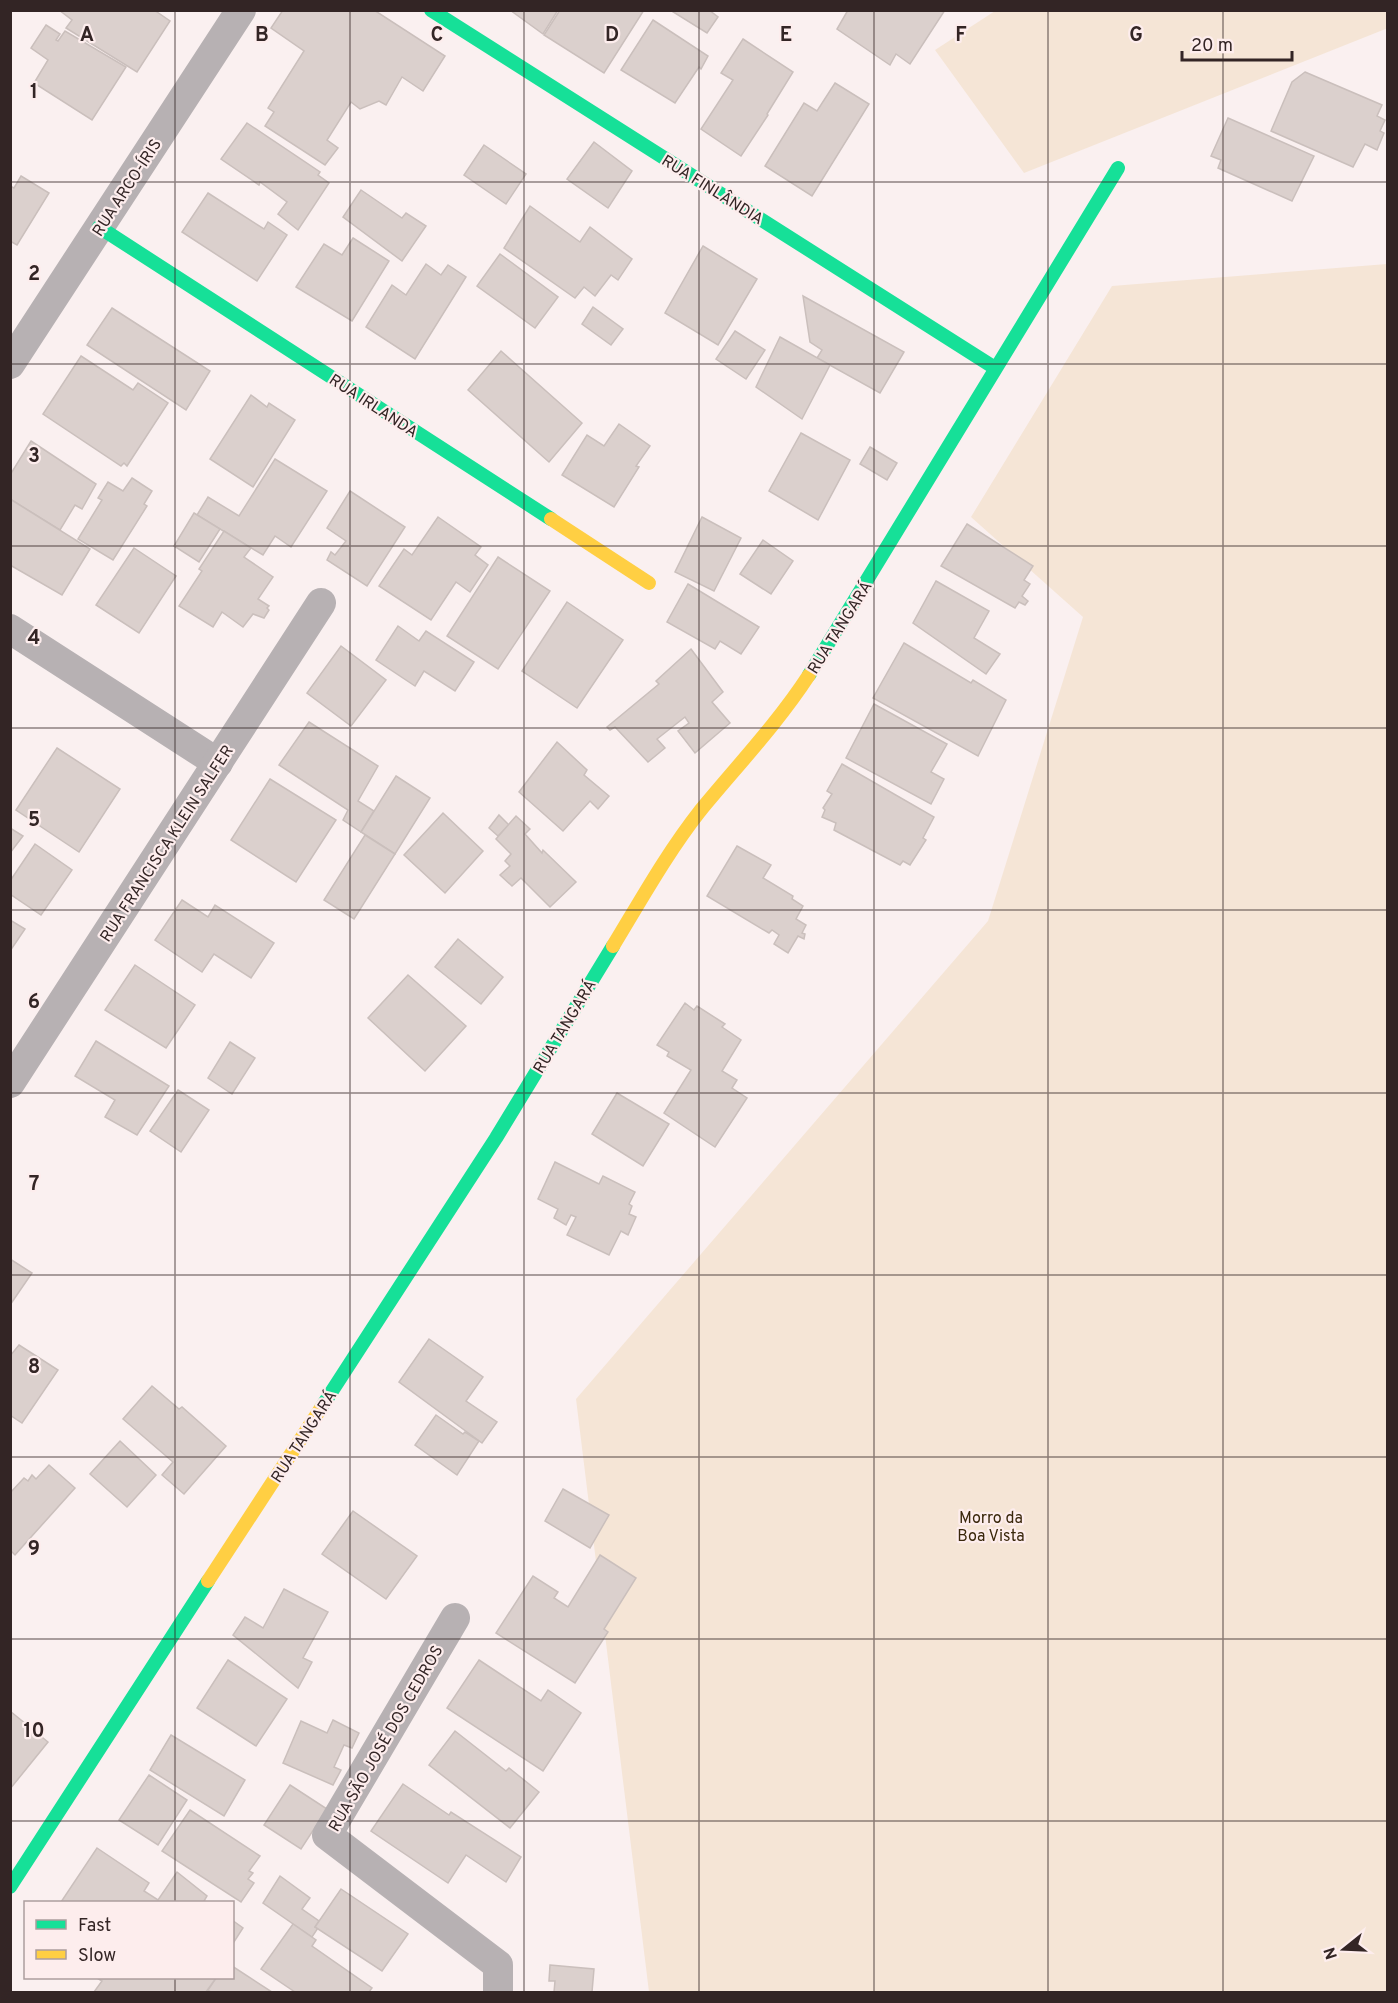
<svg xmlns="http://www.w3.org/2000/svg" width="1398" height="2003" font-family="Overpass,sans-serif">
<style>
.green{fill:#f5e5d6}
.building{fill:#dbd0cd;stroke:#cabfbc;stroke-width:1.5}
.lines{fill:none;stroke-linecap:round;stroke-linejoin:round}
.street{stroke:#b7b1b3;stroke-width:30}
.fast{stroke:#16e098;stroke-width:14}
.slow{stroke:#ffcf43;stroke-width:14}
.grid{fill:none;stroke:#332525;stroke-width:1.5;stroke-opacity:0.55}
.labels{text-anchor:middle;stroke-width:4.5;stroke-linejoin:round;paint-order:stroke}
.street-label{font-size:16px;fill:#332525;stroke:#fdeded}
.park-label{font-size:16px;fill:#39270b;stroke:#fdeded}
.grid-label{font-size:20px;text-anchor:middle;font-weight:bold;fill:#332525;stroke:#fdeded;stroke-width:4.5;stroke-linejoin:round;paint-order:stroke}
</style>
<rect width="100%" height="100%" fill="#faf0f0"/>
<g class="green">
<path d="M995 11 1387 10 1388 28 1024 173 935 50Z"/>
<path d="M1387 264V1992H649L576 1399 988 921 1083 617 971 517 1112 286Z"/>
</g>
<g class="building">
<path d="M59 10H154L170 21 137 72 66 28 72 20Z"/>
<path d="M283 10H374L445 56 423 91 402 77 386 105 379 101 360 109 351 102 327 140 338 148 325 165 265 126 274 112 268 108 304 51 271 28Z"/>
<path d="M510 10H558L543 34Z"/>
<path d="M560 10H644L604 73 544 35Z"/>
<path d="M670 10H709L718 17 707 33Z"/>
<path d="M848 10H945L910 64 896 54 890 65 837 29Z"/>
<path d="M653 20 708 56 701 69 699 67 675 103 621 70Z"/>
<path d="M46 25 60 34 56 40 58 41 65 31 126 67 92 120 34 83 48 60 31 48Z"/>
<path d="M743 39 793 72 767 114 768 115 741 156 701 129 733 80 721 73Z"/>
<path d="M1305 72 1382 105 1377 116 1385 120 1380 131 1384 133 1377 150 1365 144 1353 167 1271 131 1292 82Z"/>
<path d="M835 83 869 104 812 196 765 166 804 103 817 111Z"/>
<path d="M1228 118 1314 156 1292 201 1218 168 1221 160 1211 156Z"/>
<path d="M247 123 320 172 318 175 329 183 298 230 278 214 287 202 260 182 259 185 221 159Z"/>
<path d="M594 142 632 171 608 208 567 179Z"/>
<path d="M484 145 526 174 506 204 464 175Z"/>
<path d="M21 176 49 193 17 245 10 241V186L14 188Z"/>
<path d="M361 190 402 218 406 213 426 226 402 261 343 217Z"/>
<path d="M208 193 264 229 268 222 287 235 257 281 182 232Z"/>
<path d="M530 206 580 242 590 227 632 259 618 280 611 275 595 296 584 287 575 298 504 248Z"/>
<path d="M353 238 389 261 352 321 296 287 324 244 342 255Z"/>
<path d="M703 246 757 279 718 345 665 313Z"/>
<path d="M500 254 558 297 535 328 477 286Z"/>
<path d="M426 264 441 275 448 265 466 277 415 359 366 327 392 285 406 295Z"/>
<path d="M803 296 904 352 880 393 817 358 822 350 810 342Z"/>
<path d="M593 307 623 329 611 345 582 324Z"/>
<path d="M112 308 210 371 186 410 87 345Z"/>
<path d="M735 331 765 350 746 379 716 359Z"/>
<path d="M780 337 830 365 802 419 756 387Z"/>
<path d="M501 351 582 423 549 462 468 390Z"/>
<path d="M81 356 133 390 138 383 168 403 127 466 124 463 121 466 43 414Z"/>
<path d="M251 395 267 407 269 403 295 420 253 487 210 459Z"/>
<path d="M619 424 650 446 636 466 639 467 614 507 562 475 587 435 604 446Z"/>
<path d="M801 433 850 460 818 520 769 491Z"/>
<path d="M31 441 96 484 82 509 75 505 60 530 10 499V475Z"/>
<path d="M870 447 897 463 887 480 860 464Z"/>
<path d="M275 459 327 491 291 547 275 536 263 555 197 515 208 497 239 516Z"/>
<path d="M132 478 152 491 144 504 147 506 113 560 78 539 102 500 98 498 108 482 123 491Z"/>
<path d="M350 491 405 527 367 586 327 560 331 552 335 555 346 541 327 528Z"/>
<path d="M10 499 90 549 62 595 10 565Z"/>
<path d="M194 513 220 529 199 562 174 546Z"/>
<path d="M438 517 481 547 475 555 488 565 470 592 456 582 431 620 379 586 404 549 412 555Z"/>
<path d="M702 517 741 538 714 591 675 572Z"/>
<path d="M967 524 1033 566 1024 580 1030 584 1022 596 1028 601 1025 605 1019 602 1015 608 941 566Z"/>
<path d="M224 531 251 548 244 557 273 577 258 599 269 606 267 608 269 610 264 618 253 614 243 627 222 612 213 627 179 606 202 571 199 569Z"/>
<path d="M763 540 793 561 771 594 740 574Z"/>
<path d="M134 548 176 576 139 633 96 605Z"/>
<path d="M498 557 550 591 498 669 447 636Z"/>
<path d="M936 581 989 611 974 638 1000 654 986 674 913 623Z"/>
<path d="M688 584 759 627 741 654 720 641 715 649 667 622Z"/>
<path d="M567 602 623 640 577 708 522 671Z"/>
<path d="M398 626 419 641 426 631 474 662 455 691 424 671 415 686 376 660Z"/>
<path d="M904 643 971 683 973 680 1006 700 978 756 873 698Z"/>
<path d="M341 646 386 680 351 726 307 693Z"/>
<path d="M691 649 723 692 712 702 730 723 695 753 678 731 689 723 685 717 657 739 665 748 648 762 615 727 610 730 607 727 659 684 656 681Z"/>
<path d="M874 704 947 744 931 772 944 779 931 804 846 758Z"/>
<path d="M309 722 378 766 358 801 374 811 361 832 343 820 348 810 279 765Z"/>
<path d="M557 742 587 770 584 775 609 796 598 809 590 801 563 831 519 792Z"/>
<path d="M57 748 120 789 79 852 16 810Z"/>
<path d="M842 764 934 817 923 838 926 840 910 865 903 861 900 865 834 830 836 823 822 817 825 810 823 808 832 794 827 791Z"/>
<path d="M396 776 430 798 395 854 361 832Z"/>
<path d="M270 779 336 820 296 882 231 840Z"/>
<path d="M443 813 483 851 445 893 404 855Z"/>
<path d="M499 815 509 825 498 836 489 828Z"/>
<path d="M516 816 530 829 525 834 542 853 543 850 576 882 550 907 521 878 512 886 500 875 510 866 505 861 511 854 496 839Z"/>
<path d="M10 828 23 836 10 853Z"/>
<path d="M365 835 395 854 354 919 324 900Z"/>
<path d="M35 844 72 870 41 915 10 894V881Z"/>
<path d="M737 846 771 865 763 878 793 896 792 899 803 906 796 919 806 925 802 933 805 934 804 939 798 936 788 953 774 944 779 935 772 930 769 933 707 896Z"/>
<path d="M182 900 208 917 215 905 274 943 251 978 214 954 202 972 155 940Z"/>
<path d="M10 920 25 929 10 951Z"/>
<path d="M458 939 503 977 481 1004 435 967Z"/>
<path d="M135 965 195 1005 166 1048 105 1010Z"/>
<path d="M408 975 466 1026 425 1071 368 1018Z"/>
<path d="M685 1003 694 1010 697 1006 725 1024 722 1027 741 1040 722 1071 737 1080 732 1088 747 1098 715 1147 664 1113 691 1070 667 1056 669 1052 657 1045Z"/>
<path d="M96 1041 169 1086 137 1135 105 1117 115 1100 75 1076Z"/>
<path d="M230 1042 255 1058 232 1094 208 1078Z"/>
<path d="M178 1090 209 1110 181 1152 150 1131Z"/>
<path d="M617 1093 669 1124 643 1166 592 1134Z"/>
<path d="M555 1162 599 1184 603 1176 635 1192 629 1204 632 1206 629 1214 636 1217 628 1235 621 1231 609 1255 567 1235 576 1217 571 1215 566 1225 554 1218 558 1209 538 1199Z"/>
<path d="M10 1259 32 1273 10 1305Z"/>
<path d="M429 1339 483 1377 466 1401 497 1422 482 1443 399 1382Z"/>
<path d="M19 1345 58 1370 22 1423 10 1415V1356Z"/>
<path d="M152 1386 179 1409 182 1407 226 1446 184 1494 162 1475 173 1462 123 1419Z"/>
<path d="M436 1415 463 1434 465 1432 479 1441 457 1475 415 1445Z"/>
<path d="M120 1441 156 1475 127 1507 90 1474Z"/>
<path d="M49 1465 75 1488 15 1555 10 1550V1493L24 1478 28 1481 32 1475 36 1479Z"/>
<path d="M563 1489 609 1515 590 1548 545 1521Z"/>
<path d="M353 1511 417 1556 386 1599 322 1554Z"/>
<path d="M600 1555 636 1578 604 1629 608 1632 575 1683 496 1633 533 1576 558 1592 554 1598 568 1607Z"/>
<path d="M284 1589 328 1612 303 1658 312 1662 298 1688 233 1635 245 1617 263 1628Z"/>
<path d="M228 1660 287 1699 256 1746 197 1708Z"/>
<path d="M479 1660 541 1701 548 1690 581 1713 543 1771 447 1708Z"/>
<path d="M10 1711 48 1742 10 1789Z"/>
<path d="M333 1720 359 1733 352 1748 344 1745 334 1767 341 1770 333 1785 283 1763 301 1721 327 1733Z"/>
<path d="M455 1731 506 1771 509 1768 539 1792 510 1828 429 1765Z"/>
<path d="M171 1735 245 1780 224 1816 150 1770Z"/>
<path d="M149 1775 187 1800 158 1845 119 1820Z"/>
<path d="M403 1784 449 1815 451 1812 521 1857 506 1882 466 1855 448 1883 371 1831Z"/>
<path d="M290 1785 327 1809 301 1849 264 1825Z"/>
<path d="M190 1810 260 1856 249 1871 253 1873 248 1879 254 1883 241 1902 162 1851Z"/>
<path d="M97 1848 149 1883 144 1891 158 1900 177 1872 207 1896 204 1901 207 1902H61Z"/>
<path d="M280 1876 310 1898 302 1909 319 1921 315 1927 318 1928 312 1937 263 1903Z"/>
<path d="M341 1889 408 1934 382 1971 315 1927Z"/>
<path d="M232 1920 243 1928 232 1945Z"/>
<path d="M293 1924 316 1940 312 1946 372 1988 369 1992H295L261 1969Z"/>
<path d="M550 1965 594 1969 592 1992H554L555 1981H549Z"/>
<path d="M232 1966 272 1992H211L208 1990 216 1978H232Z"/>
<path d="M97 1978H216L206 1992H94L102 1981Z"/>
</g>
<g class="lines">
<g class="street">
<path d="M10 364 241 10"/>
<path d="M10 629 218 763"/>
<path d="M10 1083 321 603"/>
<path d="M455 1618 327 1835 498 1965V1992"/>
</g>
<g class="fast">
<path d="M431 10 995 368"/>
<path d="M99 227 551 519"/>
<path d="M809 675 1118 168"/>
<path d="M321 1408 496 1138 613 946"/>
<path d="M10 1887 208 1581"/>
</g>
<g class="slow">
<path d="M551 519 649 583"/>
<path d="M613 946C641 900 667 853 700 811 737 766 777 724 809 675"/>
<path d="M208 1581 321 1408"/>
</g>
</g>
<path class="grid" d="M175 10V1902M350 10V1992M524 10V1992M699 10V1992M874 10V1992M1048 10V1992M1223 10V1992M10 182H1388M10 364H1388M10 546H1388M10 728H1388M10 910H1388M10 1093H1388M10 1275H1388M10 1457H1388M10 1639H1388M10 1821H1388M175 1978V1992"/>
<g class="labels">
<g class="street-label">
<text transform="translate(126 187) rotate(-57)" y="6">RUA ARCO-ÍRIS</text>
<text transform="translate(713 189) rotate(32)" y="6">RUA FINLÂNDIA</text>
<text transform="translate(374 405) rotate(33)" y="6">RUA IRLANDA</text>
<text transform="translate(839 627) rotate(-58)" y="6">RUA TANGARÁ</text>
<text transform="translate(166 843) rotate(-57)" y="6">RUA FRANCISCA KLEIN SALFER</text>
<text transform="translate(564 1026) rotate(-59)" y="6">RUA TANGARÁ</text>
<text transform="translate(303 1436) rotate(-57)" y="6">RUA TANGARÁ</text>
<text transform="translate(385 1738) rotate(-60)" y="6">RUA SÃO JOSÉ DOS CEDROS</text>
</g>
<g class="park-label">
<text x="991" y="1523">Morro da<tspan x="991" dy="18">Boa Vista</tspan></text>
</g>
</g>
<g class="grid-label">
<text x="87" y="41">A</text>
<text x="262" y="41">B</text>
<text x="437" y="41">C</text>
<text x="612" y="41">D</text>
<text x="786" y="41">E</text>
<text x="961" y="41">F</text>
<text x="1136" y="41">G</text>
<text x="34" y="98">1</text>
<text x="34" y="280">2</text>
<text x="34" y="462">3</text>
<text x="34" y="644">4</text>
<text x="34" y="826">5</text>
<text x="34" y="1008">6</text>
<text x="34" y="1190">7</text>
<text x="34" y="1373">8</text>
<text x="34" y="1555">9</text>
<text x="34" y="1737">10</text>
</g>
<rect width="1398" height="2003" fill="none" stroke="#332525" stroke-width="24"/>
<rect x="24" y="1901" width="210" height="78" fill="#fdeded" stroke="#ac9d9d" stroke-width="1.5"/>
<rect x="36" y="1920" width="30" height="9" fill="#16e098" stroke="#ac9d9d" stroke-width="1.5"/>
<text x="78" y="1931" font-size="18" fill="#332525">Fast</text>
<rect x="36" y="1950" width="30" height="9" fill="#ffcf43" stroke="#ac9d9d" stroke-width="1.5"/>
<text x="78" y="1961" font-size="18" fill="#332525">Slow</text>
<g transform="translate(1344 1949) rotate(252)" stroke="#fdeded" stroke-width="4.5" paint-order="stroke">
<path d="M0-4.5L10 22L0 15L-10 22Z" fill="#332525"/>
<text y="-9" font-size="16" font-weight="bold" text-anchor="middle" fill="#332525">N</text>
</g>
<path d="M1182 51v9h110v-9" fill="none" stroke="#332525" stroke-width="3"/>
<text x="1191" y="51" font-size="18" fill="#332525" stroke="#fdeded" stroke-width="4.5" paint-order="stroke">20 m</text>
</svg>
